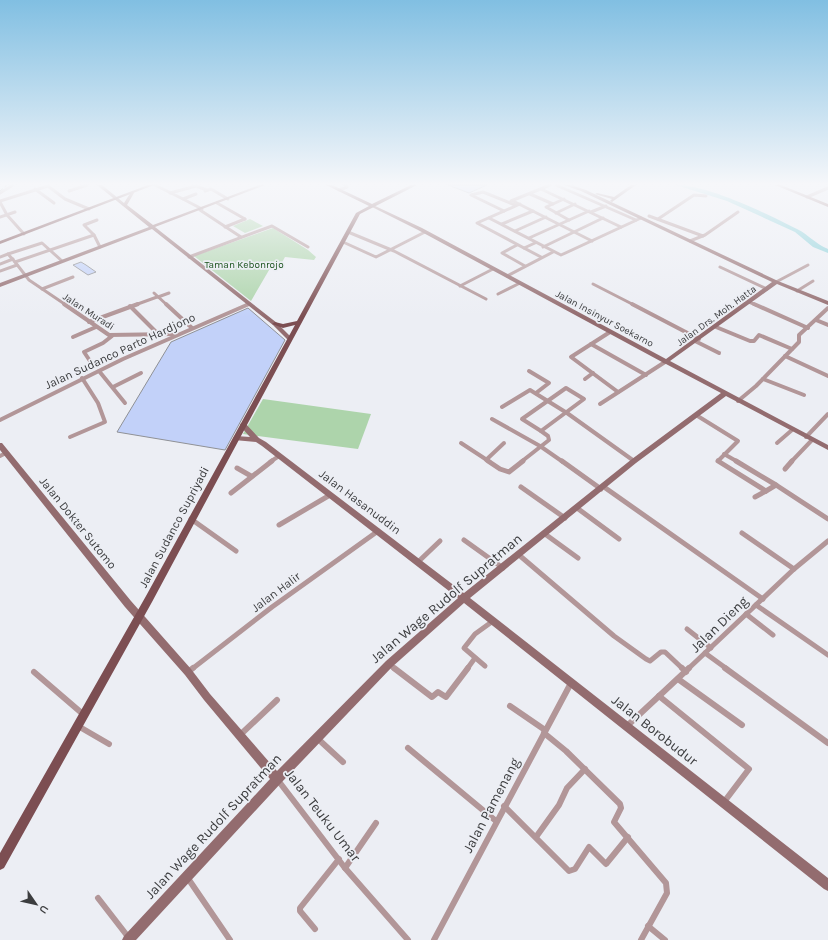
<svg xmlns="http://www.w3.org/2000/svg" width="828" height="940" font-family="Karla,sans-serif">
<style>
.green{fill:#add4ab}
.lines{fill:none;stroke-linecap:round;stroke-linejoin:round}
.river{fill:#87cfd8;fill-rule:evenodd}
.building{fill:#c2d1f9;stroke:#8f9196}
.street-far3{stroke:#b29698;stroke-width:3}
.street-far2{stroke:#b29698;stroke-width:4}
.street-far1{stroke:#b29698;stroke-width:5}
.street{stroke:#b29698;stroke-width:6}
.secondary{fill:#936c6f;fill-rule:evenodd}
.primary{fill:#7c4e52;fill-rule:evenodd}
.rail{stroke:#6e6f72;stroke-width:1;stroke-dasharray:4 2;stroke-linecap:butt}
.labels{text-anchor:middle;stroke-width:3.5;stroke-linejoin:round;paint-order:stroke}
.far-park-label{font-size:10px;fill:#1b531d;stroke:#eceef4}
.far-street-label{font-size:10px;fill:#3c3d3f;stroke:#eceef4}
.street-label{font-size:12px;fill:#3c3d3f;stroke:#eceef4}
.near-street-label{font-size:14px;fill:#3c3d3f;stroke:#eceef4}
</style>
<rect width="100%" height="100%" fill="#eceef4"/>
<g class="green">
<path d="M250 219 263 226 245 233 233 226Z"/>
<path d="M273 228 308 250 316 257 314 260 285 257 280 266 272 265 251 301 194 256Z"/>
<path d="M263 399 371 414 358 449 243 434Z"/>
</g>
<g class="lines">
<path class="river" d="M676 185C709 185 767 214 797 229 809 235 814 243 828 249V253L813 247 795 232 727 201Z"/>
</g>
<g class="building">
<path d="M448 185H487L469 193Z"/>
<path d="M81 262 86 265 96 272 88 275 73 265Z"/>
<path d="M248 308 285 340 225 450 117 432 171 342Z"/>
</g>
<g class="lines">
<g class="street-far3">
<path d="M155 185 183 199 196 194"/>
<path d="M556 185 636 220"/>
<path d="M35 189 54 203"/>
<path d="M541 189 621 227"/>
<path d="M339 190 347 187 345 185"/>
<path d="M69 191 87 185"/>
<path d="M205 191 211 189 228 199"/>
<path d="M0 193 13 185"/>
<path d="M170 193 196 186 207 190"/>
<path d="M530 194 553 204"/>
<path d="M807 197 828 188"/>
<path d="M183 199 202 209"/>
<path d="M564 199 546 207 569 220"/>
<path d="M0 201 48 186 65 199 89 209"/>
<path d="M511 201 550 185"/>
<path d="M513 201 592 241"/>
<path d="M0 202 7 215 24 234"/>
<path d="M217 203 245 219"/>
<path d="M520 204 477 223 541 257"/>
<path d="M200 210 241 237"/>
<path d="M504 211 471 195 483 192 515 205"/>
<path d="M591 212 606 206"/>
<path d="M556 213 575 204"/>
<path d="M649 216 703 236"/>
<path d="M0 217 15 212"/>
<path d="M489 218 561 255 641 218"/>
<path d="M658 219 694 195 706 196"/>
<path d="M97 220 84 225 94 235 100 247"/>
<path d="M502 224 533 211"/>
<path d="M225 227 245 219"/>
<path d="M515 231 546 217"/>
<path d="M348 232 394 251 486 299"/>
<path d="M529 238 589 211"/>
<path d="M690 241 705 235 738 212"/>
<path d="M343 242 376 257 425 232"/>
<path d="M517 245 502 253 525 266"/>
<path d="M543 247 603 218"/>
<path d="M524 248 535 243"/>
<path d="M0 257 8 254"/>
<path d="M189 257 272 226 308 247"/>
<path d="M15 262 8 254 42 243 62 261"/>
<path d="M0 264 13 259"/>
<path d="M720 267 767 289"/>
<path d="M0 271 17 265"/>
<path d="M507 276 553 252"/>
<path d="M776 282 808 265"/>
<path d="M593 284 634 305"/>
<path d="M460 286 493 269"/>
<path d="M42 289 73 277"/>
<path d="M797 291 813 281"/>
<path d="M154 293 167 305"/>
<path d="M498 294 520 283"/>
<path d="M158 297 169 293"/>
<path d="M749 302 756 305"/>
<path d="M66 305 29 280 15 262 94 235"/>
<path d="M135 305 157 297"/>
<path d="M246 305 249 304"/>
</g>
<g class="street-far2">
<path d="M64 304 109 335 174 334"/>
<path d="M166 304 192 328"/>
<path d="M632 304 699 339"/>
<path d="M754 304 808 328"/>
<path d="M130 306 159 335"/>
<path d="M816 320 828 325"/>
<path d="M89 322 138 304"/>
<path d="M716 327 750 341H754L759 335 792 349"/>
<path d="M610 332 571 357 618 392"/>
<path d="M73 337 96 327"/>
<path d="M695 341 719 353"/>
<path d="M591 344 646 375"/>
<path d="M785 356 828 376"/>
<path d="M92 364 84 352 103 343 112 336"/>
<path d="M99 371 125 403"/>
<path d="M529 371 549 383 536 393"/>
<path d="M585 379 593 373"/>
<path d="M763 379 804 395"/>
<path d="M113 387 141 373"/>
<path d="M566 388 584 399 541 431 522 419Z"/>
<path d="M738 401 756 386 799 342V335L828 308"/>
<path d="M600 404 665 362"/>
<path d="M502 407 530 390 567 413 634 461"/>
<path d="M696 415 738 441 718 461 720 462"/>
<path d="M492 419 540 446 563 462"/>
<path d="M0 420 123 359 249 304"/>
<path d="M70 437 105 422 98 403 82 378"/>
<path d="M806 437 828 414"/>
<path d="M461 443 490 462"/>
<path d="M777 443 792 430"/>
<path d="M724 454 738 462"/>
<path d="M0 456 6 453"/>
<path d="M486 460 504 443"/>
<path d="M270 462 279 456"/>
<path d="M521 462 549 440 548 436 541 431"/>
<path d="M791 462 812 440"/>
</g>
<g class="street-far1">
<path d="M488 461 500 469 509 472 523 461"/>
<path d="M562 461 601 489"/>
<path d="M718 461 766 491 776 485 828 519"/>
<path d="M736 461 776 485"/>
<path d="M237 468 251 476"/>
<path d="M785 469 792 461"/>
<path d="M521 487 565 518"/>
<path d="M604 487 763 599"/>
<path d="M231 493 272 461"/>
<path d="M755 497 766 491"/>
<path d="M577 508 619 539"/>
<path d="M191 519 236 551"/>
<path d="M279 525 330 495"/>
<path d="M742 533 794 569"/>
<path d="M545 534 578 558"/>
<path d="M464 540 503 568"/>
<path d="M519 555 614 636 646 659 650 661 661 652H665L683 669"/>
<path d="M418 562 440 541"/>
<path d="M756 605 828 655"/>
<path d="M746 614 773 635"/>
<path d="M687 629 711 648"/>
<path d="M705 653 727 669"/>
<path d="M389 664 395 669"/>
<path d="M485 666 464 648 475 634 493 621"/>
<path d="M192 669 272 607 378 531"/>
<path d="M467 669 475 658"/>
<path d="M688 669 794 569 828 541"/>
</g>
<g class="street">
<path d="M394 668 432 697 438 692 446 697 468 668"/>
<path d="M682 668 686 672"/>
<path d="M725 668 828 743"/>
<path d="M34 672 84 715"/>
<path d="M188 672 193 668"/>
<path d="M678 679 742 725"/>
<path d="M659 696 749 769 724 802"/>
<path d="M510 706 545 730"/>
<path d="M78 726 109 744"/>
<path d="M627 726 689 668"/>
<path d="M544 733 566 751 620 804 621 808 614 822 666 883 667 893 641 940"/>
<path d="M240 735 277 700"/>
<path d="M317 738 343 762"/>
<path d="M408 748 496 821"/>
<path d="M277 779 345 868 408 940"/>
<path d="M504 806 569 871 575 869 589 847 606 864 628 837"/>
<path d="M536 837 559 805 567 788 585 769"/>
<path d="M345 868 376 823"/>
<path d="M187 877 230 940"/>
<path d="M98 898 129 938"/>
<path d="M648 926 665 940"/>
<path d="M315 929 300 911V908L339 859"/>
<path d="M434 940 571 683"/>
</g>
<g class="secondary">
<path d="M97 185H102L124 203 131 192H133L134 193 127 205 153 225 259 185H265L155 227 277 323 291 337V339H287L273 325 152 229 0 287V283L149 227Z"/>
<path d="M564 185H571L586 190 778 281 828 301V305L777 284 670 361 828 445V450L726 396 636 463 470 598 828 878V891L824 889 464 603 392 667 281 783 136 940H122L124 936 270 779 204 700 185 675 125 607 0 450V443H2L131 601 191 669 210 694 277 771 386 661 458 598 262 446 256 442 234 440 233 438 236 436 250 437 241 427 240 425 241 423H245L259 438 266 442 464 593 632 459 721 393 666 364 663 363 662 362 418 230 370 206 373 205 422 228 666 359 772 282 581 191Z"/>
<path d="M631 185H636L612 202 610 201 612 199 595 194 597 193 614 197Z"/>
<path d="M775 185H781L828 204V207Z"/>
</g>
<g class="primary">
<path d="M148 185H154L0 244V241Z"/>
<path d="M326 185H332L372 204 411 185H417L360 214 152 602 4 868 0 870V853L146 596 295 325 283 328 272 324 275 322 283 324 297 321 356 213 369 206Z"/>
</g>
<path class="rail" d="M0 191 7 185"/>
</g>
<linearGradient id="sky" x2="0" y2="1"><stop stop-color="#81bfe2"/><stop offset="0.58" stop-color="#f6f7fa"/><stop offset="1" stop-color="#f6f7fa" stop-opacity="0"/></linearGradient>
<rect width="828" height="317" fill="url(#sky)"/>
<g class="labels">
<g class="far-park-label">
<text x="244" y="268">Taman Kebonrojo</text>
</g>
<g class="far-street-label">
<text transform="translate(89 311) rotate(33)" y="4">Jalan Muradi</text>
<text transform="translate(716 315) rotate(-36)" y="4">Jalan Drs. Moh. Hatta</text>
<text transform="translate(605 318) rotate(28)" y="4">Jalan Insinyur Soekarno</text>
</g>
<g class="street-label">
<text transform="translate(120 351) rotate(-25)" y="4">Jalan Sudanco Parto Hardjono</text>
<text transform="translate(360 502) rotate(37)" y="4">Jalan Hasanuddin</text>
<text transform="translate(78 523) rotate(51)" y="4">Jalan Dokter Sutomo</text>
<text transform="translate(174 527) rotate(-62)" y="4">Jalan Sudanco Supriyadi</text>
<text transform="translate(276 592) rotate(-37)" y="4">Jalan Halir</text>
</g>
<g class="near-street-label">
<text transform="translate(446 598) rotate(-40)" y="5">Jalan Wage Rudolf Supratman</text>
<text transform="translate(719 624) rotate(-44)" y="5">Jalan Dieng</text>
<text transform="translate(655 730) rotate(38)" y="5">Jalan Borobudur</text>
<text transform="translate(491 805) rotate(-62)" y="5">Jalan Pamenang</text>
<text transform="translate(323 815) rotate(52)" y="5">Jalan Teuku Umar</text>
<text transform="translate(213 826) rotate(-47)" y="5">Jalan Wage Rudolf Supratman</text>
</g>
</g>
<g transform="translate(36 904) rotate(124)" stroke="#eceef4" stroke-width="3" paint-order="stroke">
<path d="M0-3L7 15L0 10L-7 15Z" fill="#3c3d3f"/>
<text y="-6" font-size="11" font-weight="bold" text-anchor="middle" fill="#3c3d3f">U</text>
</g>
</svg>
